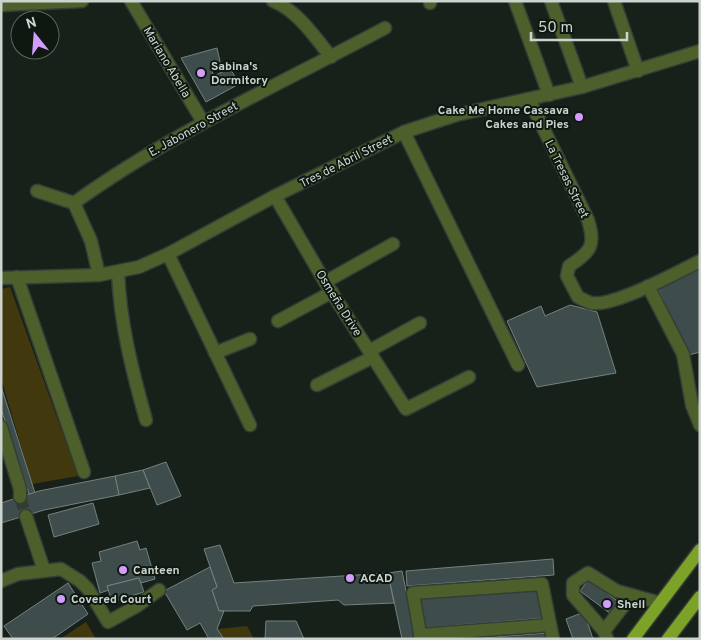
<svg xmlns="http://www.w3.org/2000/svg" width="701" height="640" font-family="Overpass,sans-serif">
<style>
.green{fill:#42380e}
.building{fill:#3e4d4b;stroke:#718280}
.lines{fill:none;stroke-linecap:round;stroke-linejoin:round}
.minor-tunnel{stroke:#323c35;stroke-width:12;stroke-dasharray:12 6;stroke-linecap:butt}
.minor-casing{stroke:#343e37;stroke-width:15}
.major-casing{stroke:#343e37;stroke-width:15}
.minor{stroke:#4d602c;stroke-width:12}
.major{stroke:#7ca227;stroke-width:12}
.poi-dot{fill:#d29dfd;stroke:#0e1811;stroke-width:2}
.labels{text-anchor:middle;stroke-width:4;stroke-linejoin:round;paint-order:stroke}
.street-label{font-size:12px;fill:#cdd4d0;stroke:#0e1811}
.poi-label{font-size:12px;font-weight:bold;fill:#cdd4d0;stroke:#0e1811;text-anchor:start}
</style>
<rect width="100%" height="100%" fill="#17211a"/>
<g class="green">
<path d="M10 287 78 476 32 484 1 378V289Z"/>
<path d="M86 622 96 639H60Z"/>
<path d="M247 626 254 639H224L217 629Z"/>
</g>
<g class="building">
<path d="M217 48 221 66 211 69 214 76 230 68 239 84 206 102 181 58Z"/>
<path d="M700 269V352L689 355 658 289Z"/>
<path d="M570 305 597 312 616 373 537 387 507 321 541 306 545 316Z"/>
<path d="M1 386 35 493 29 494 1 409Z"/>
<path d="M166 462 181 496 157 505 143 470Z"/>
<path d="M143 470 150 488 119 495 115 476Z"/>
<path d="M115 476 119 495 44 510 1 523V503L39 491Z"/>
<path d="M93 503 99 524 54 537 48 515Z"/>
<path d="M137 541 140 550 146 548 155 579 141 583 139 578 107 586 109 590 100 593 92 563 101 561 99 552Z"/>
<path d="M220 545 234 583 388 573 394 603 344 605 338 600 253 606 250 611H219L212 590 217 587 204 549Z"/>
<path d="M553 559 554 575 407 586 406 571Z"/>
<path d="M210 567 217 587 212 590 219 611H224L217 629 224 639H209L200 623 187 630 164 591Z"/>
<path d="M402 571 416 639H402L388 573Z"/>
<path d="M139 578 144 592 112 602 107 586Z"/>
<path d="M589 579 620 603 611 614 580 591Z"/>
<path d="M68 583 88 614 52 639H13L4 626Z"/>
<path d="M542 590 545 618 422 628 420 598Z"/>
<path d="M584 612 593 639H573L566 619Z"/>
<path d="M266 621H296L304 639H265Z"/>
<path d="M547 633 548 639H465Z"/>
</g>
<g class="lines">
<path class="minor-tunnel" d="M20 497 26 516"/>
<defs>
<g id="minor">
<path d="M131 1 203 122"/>
<path d="M273 1C298 11 314 36 331 57"/>
<path d="M430 1V3"/>
<path d="M515 1 549 95"/>
<path d="M551 1 582 87"/>
<path d="M614 1 638 71"/>
<path d="M1 5 82 1"/>
<path d="M529 99 588 220C596 245 591 252 569 266L567 276 578 297C582 299 587 302 592 303 614 307 678 272 700 261"/>
<path d="M404 132 518 365"/>
<path d="M37 191 74 203"/>
<path d="M275 196 325 282 406 409 469 377"/>
<path d="M168 254 250 425"/>
<path d="M118 272C120 323 132 370 146 420"/>
<path d="M99 275 91 241 74 203C171 133 280 84 385 28"/>
<path d="M17 277 84 472"/>
<path d="M1 278 99 275 139 267 168 254 275 196 404 132 456 115 582 87 700 51"/>
<path d="M325 282 393 244"/>
<path d="M648 286 683 354 692 405 700 425"/>
<path d="M278 321 332 292"/>
<path d="M369 351 420 323"/>
<path d="M215 353 250 339"/>
<path d="M317 385 373 357"/>
<path d="M1 427 20 489V497"/>
<path d="M26 516 44 570"/>
<path d="M1 581 18 574 61 569 80 581 88 589 108 622 137 606 159 590"/>
<path d="M604 631 631 596"/>
<path d="M420 635 550 625"/>
<path d="M421 639 413 593 542 584 553 639"/>
<path d="M607 639 604 631 573 595V583L588 573 617 591 660 603"/>
</g>
<g id="major">
<path d="M633 639 700 550"/>
<path d="M668 639 700 597"/>
</g>
</defs>
<use href="#minor" class="minor-casing"/>
<use href="#major" class="major-casing"/>
<use href="#minor" class="minor"/>
<use href="#major" class="major"/>
</g>
<g class="poi-dot">
<circle cx="201" cy="73" r="5"/>
<circle cx="579" cy="117" r="5"/>
<circle cx="123" cy="570" r="5"/>
<circle cx="350" cy="578" r="5"/>
<circle cx="61" cy="599" r="5"/>
<circle cx="607" cy="604" r="5"/>
</g>
<g class="labels">
<g class="street-label">
<text transform="translate(167 62) rotate(59)" y="4">Mariano Abella</text>
<text transform="translate(193 129) rotate(-29)" y="4">E. Jabonero Street</text>
<text transform="translate(346 161) rotate(-27)" y="4">Tres de Abril Street</text>
<text transform="translate(567 179) rotate(64)" y="4">La Tresas Street</text>
<text transform="translate(339 303) rotate(58)" y="4">Osmeña Drive</text>
</g>
<g class="poi-label">
<text x="211" y="70">Sabina's<tspan x="211" dy="14">Dormitory</tspan></text>
<text x="569" y="114" text-anchor="end">Cake Me Home Cassava<tspan x="569" dy="14">Cakes and Pies</tspan></text>
<text x="133" y="574">Canteen</text>
<text x="360" y="582">ACAD</text>
<text x="71" y="603">Covered Court</text>
<text x="617" y="608">Shell</text>
</g>
</g>
<rect width="701" height="640" fill="none" stroke="#cdd4d0" stroke-width="5"/>
<g transform="translate(35 35) rotate(343)"><circle r="24" fill="#0e1811" stroke="#5a635d"/>
<path d="M0-4L9 19L0 12L-9 19Z" fill="#d29dfd"/>
<text y="-8" font-size="14" font-weight="bold" text-anchor="middle" fill="#cdd4d0">N</text>
</g>
<path d="M531 32v8h96v-8" fill="none" stroke="#cdd4d0" stroke-width="2.5"/>
<text x="538" y="32" font-size="15" fill="#cdd4d0" stroke="#0e1811" stroke-width="4" paint-order="stroke">50 m</text>
</svg>
